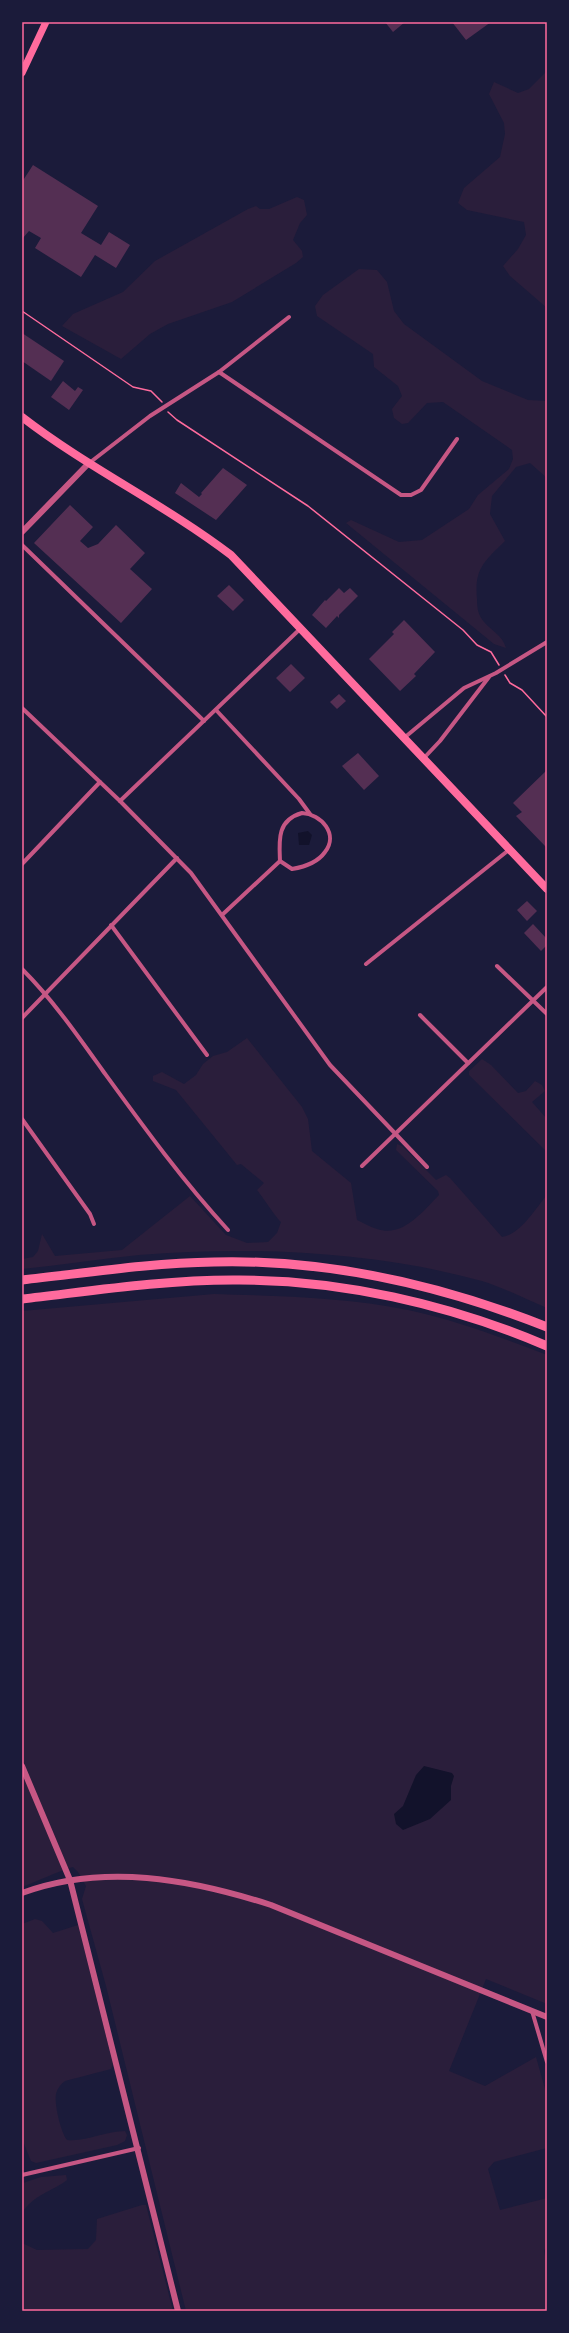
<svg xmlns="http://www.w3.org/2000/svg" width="569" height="2333" font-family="Signika,sans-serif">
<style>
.green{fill:#2a1e3b}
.water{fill:#12122b}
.building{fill:#542f53}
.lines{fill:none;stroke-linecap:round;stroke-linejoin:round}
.path{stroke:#ff6b9d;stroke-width:1.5}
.minor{stroke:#c65784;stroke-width:4}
.tertiary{stroke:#c65784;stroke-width:6}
.secondary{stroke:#ff6b9d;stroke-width:7}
.trunk{stroke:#ff6b9d;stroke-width:8}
.motorway{stroke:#ff6b9d;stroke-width:9}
.neatline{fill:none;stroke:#ff6b9d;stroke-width:1.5}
</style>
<rect width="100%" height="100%" fill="#1b1b3a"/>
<g class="green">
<path d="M547 71V308L510 276 503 266 518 249 526 235 524 222 467 210 458 203 464 188 500 157 505 134 504 123 489 94 494 82 518 93 529 89Z"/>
<path d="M297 197 304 200 307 215 300 223 293 240 302 251 303 257 296 263 232 302 168 324 150 334 121 359 62 326 73 314 123 292 155 261 248 209 256 206 260 209H269Z"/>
<path d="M359 269 377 270 387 282 394 311 404 324 482 381 528 400 547 401V478L530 463 516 467 492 496 490 514 505 541C485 561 474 568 477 599 477 608 478 615 484 622 493 632 502 635 506 648L494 644 346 523 351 520 399 542 422 540 469 509 478 495 509 469 513 459 512 450 443 402 427 403 408 423 402 424 394 418 392 409 402 396 398 386 374 367 373 354 317 316 315 306 323 295Z"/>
<path d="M247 1038 302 1107 308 1119 312 1151 351 1183 357 1220C364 1223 370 1227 377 1229 403 1238 423 1211 439 1195L438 1191 396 1150 397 1144 402 1146 436 1180 446 1175 450 1178 502 1237C521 1234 535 1209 547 1195V1308C526 1299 504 1288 482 1281 372 1251 253 1246 139 1255 100 1259 61 1265 22 1269V1259L33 1257 38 1251 42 1234 55 1256 122 1250 190 1196 226 1235 247 1243 268 1242 277 1233 281 1222C277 1219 262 1196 257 1190L264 1183 241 1164 237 1165 176 1090 153 1081V1076L162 1072 184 1084 196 1075 203 1064 213 1056 227 1052Z"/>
<path d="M482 1059 491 1065 518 1093 526 1091 535 1081 542 1085 545 1091 532 1102 547 1119V1152L469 1075V1071Z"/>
<path d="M214 1294C279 1296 344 1297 408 1310 456 1320 502 1338 547 1355V2004L486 1979 449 2071 485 2086 536 2057 547 2096V2148L494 2162 488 2169 500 2210 547 2198V2245L544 2251 547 2265V2311H186L106 1986 82 1899 86 1886 78 1872 73 1867C55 1872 39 1881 22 1887V1311Z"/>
<path d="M35 1919 42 1921 53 1933 78 1925 113 2064 111 2069 65 2081C61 2084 57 2089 56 2094 54 2104 61 2133 67 2140 87 2142 105 2131 125 2131L127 2135 125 2141 117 2145 36 2163 31 2161 22 2139V1924Z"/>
<path d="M66 2175 67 2180C51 2192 33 2195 22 2213L23 2183 41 2177Z"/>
<path d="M142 2205H146L173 2311H22V2243L37 2250 88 2249 96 2240 97 2219Z"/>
</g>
<g class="water">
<path d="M308 831 312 835 309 845H299L298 833Z"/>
<path d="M424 1766 452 1773 454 1776 451 1786V1800L430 1819 403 1830 396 1824 394 1814 403 1806 416 1775Z"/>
</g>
<g class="building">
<path d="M385 22H405L393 32Z"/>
<path d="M452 22H491L466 40Z"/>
<path d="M33 165 98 206 81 233 101 245 109 232 130 245 116 268 95 255 81 277 35 248 41 238 29 231 22 239V182Z"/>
<path d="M22 333 64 361 51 381 22 361Z"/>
<path d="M63 381 75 391 78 387 83 390 69 410 51 397Z"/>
<path d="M223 468 247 485 216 520 175 493 181 483 199 497 202 494 201 493Z"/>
<path d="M70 505 93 527 80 541 88 548 98 544 116 525 145 553 130 569 152 589 121 623 34 543Z"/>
<path d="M229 585 244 600 233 611 217 596Z"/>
<path d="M339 588 344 593 350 588 358 596 339 615V618L337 616 326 628 312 615 325 600 326 601Z"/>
<path d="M404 620 435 652 414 674 416 676 400 691 369 659 394 634 392 632Z"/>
<path d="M291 664 305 678 290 692 276 678Z"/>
<path d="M339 694 346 701 337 709 330 702Z"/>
<path d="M358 753 379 776 364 790 342 766Z"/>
<path d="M547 770V848L516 816 522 812 513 803Z"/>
<path d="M527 901 537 911 527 921 517 910Z"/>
<path d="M533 924 547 939V945L541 951 524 933Z"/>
</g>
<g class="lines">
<g class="path">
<path d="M22 311 133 387 151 391 162 402"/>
<path d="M168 412 177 420 308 506 463 630 477 645 491 652 499 665"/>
<path d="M505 675 510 683 522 690 547 717"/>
</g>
<g class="minor">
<path d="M219 372 401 495H411L421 490 457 439"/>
<path d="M88 464 150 416 219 372 289 317"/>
<path d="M22 545 204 721"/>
<path d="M22 708 120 801 191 873 330 1065 427 1167"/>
<path d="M216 710 299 799 310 814"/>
<path d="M404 738 464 688 496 673 547 642"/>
<path d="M423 759 440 741 489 677"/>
<path d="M120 801 300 629"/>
<path d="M302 813C321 814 339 834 325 852 318 862 304 867 292 869L280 861C279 840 277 820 302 813Z"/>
<path d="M22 864 100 782"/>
<path d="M222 915 280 861"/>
<path d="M111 925 207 1055"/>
<path d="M366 964 510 849"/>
<path d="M497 966 547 1014"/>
<path d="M22 969C53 1000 78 1036 103 1071 143 1126 182 1180 228 1230"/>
<path d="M420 1015 468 1063"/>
<path d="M22 1018 177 858"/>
<path d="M22 1119 90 1214 94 1224"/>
<path d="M362 1166 547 987"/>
<path d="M532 2011 547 2062"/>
<path d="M22 2175 139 2148"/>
</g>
<g class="tertiary">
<path d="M22 532 88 464"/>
<path d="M22 1766 70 1880 178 2311"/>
<path d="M22 1893C104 1863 190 1879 271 1905L547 2017"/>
</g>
<path class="secondary" d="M22 73 46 22"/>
<path class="trunk" d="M22 417C88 468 164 504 231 555L547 889"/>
<g class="motorway">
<path d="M22 1280C86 1273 150 1263 214 1262 328 1259 441 1285 547 1327"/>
<path d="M22 1299C92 1291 162 1280 233 1280 339 1279 449 1304 547 1346"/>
</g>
</g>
<rect width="569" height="2333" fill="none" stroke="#1b1b3a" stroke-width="46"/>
<rect x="23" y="23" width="523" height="2287" class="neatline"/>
</svg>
